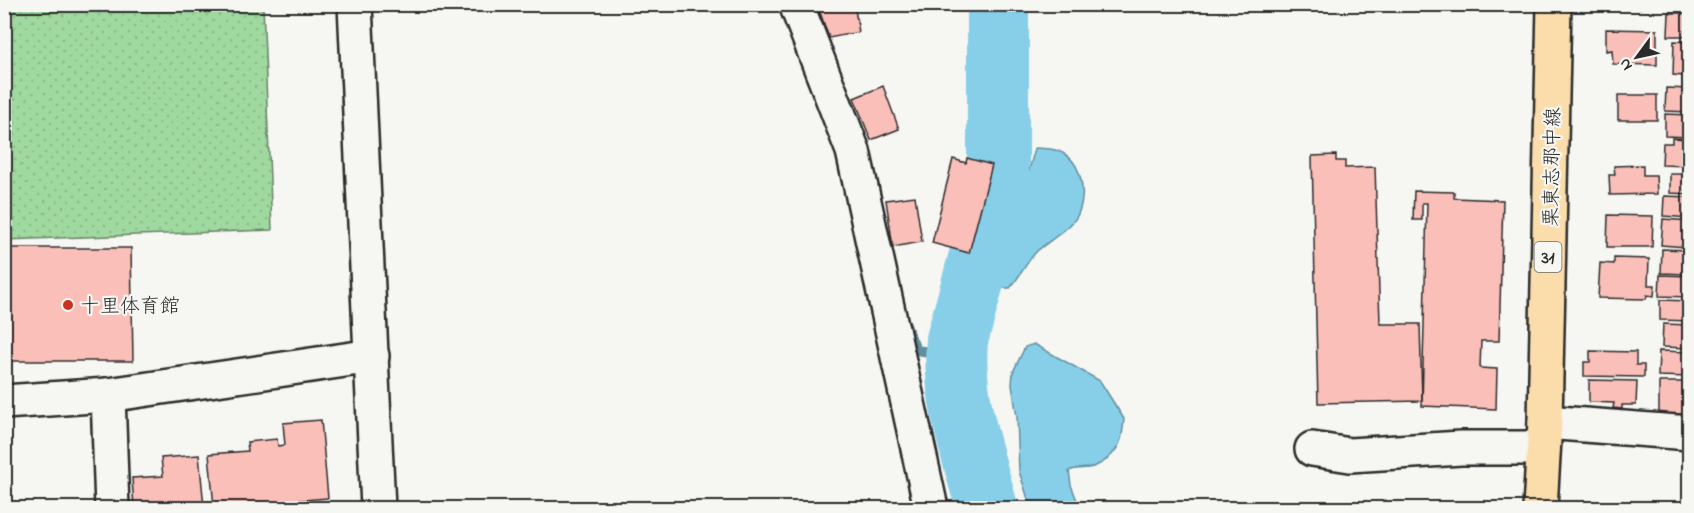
<svg xmlns="http://www.w3.org/2000/svg" width="1694" height="513" font-family="'Indie Flower','Klee One',sans-serif">
<style>
.grass{fill:url(#grass-dots);stroke:#668265;stroke-width:1.5}
.water{fill:#87cfe9;stroke:#628d9d;stroke-width:1.5}
.lines{fill:none;stroke-linecap:round;stroke-linejoin:round}
.stream{stroke:#628d9d;stroke-width:10}
.river{stroke:#87cfe9;stroke-width:62}
.building{fill:#fbbfb9;stroke:#2b2b2b;stroke-width:1.5}
.minor-casing{stroke:#2b2b2b;stroke-width:38}
.major-casing{stroke:#2b2b2b;stroke-width:38}
.minor{stroke:#f6f6f2;stroke-width:33}
.major{stroke:#fbddab;stroke-width:33}
.poi-dot{fill:#c8321e;stroke:#f6f6f2;stroke-width:2}
.labels{text-anchor:middle;stroke-width:4.5;stroke-linejoin:round;paint-order:stroke}
.shield{fill:#f6f6f2;stroke:#686867;stroke-width:1.5}
.shield-label{font-size:18px;font-weight:bold;fill:#2b2b2b}
.street-label{font-size:20px;fill:#2b2b2b;stroke:#f6f6f2}
.poi-label{font-size:20px;fill:#2b2b2b;stroke:#f6f6f2;text-anchor:start}
</style>
<defs>
<pattern id="grass-dots" width="8" height="8" patternUnits="userSpaceOnUse" patternTransform="scale(1.5)"><rect width="8" height="8" fill="#a0d99f"/><path d="M2 2h.1M6 6h.1" fill="none" stroke="#8aba89" stroke-width="1.8" stroke-linecap="round"/></pattern>
</defs>
<rect width="100%" height="100%" fill="#f6f6f2"/>
<filter id="ink" filterUnits="userSpaceOnUse"><feTurbulence type="fractalNoise" baseFrequency=".0167" numOctaves="2"/><feDisplacementMap in="SourceGraphic" scale="12" xChannelSelector="R" yChannelSelector="G"/><feConvolveMatrix kernelMatrix="1 2 1 2 8 2 1 2 1" color-interpolation-filters="sRGB"/></filter>
<g filter="url(#ink)">
<path class="grass" d="M4 5H263L272 230 5 240Z"/>
<g class="water">
<path d="M1035 148C1042 149 1051 148 1058 151 1082 159 1087 193 1078 214 1073 227 1048 241 1037 251 1026 262 1020 277 1010 288H1002L998 283Z"/>
<path d="M1034 344 1100 381 1124 419C1123 426 1123 435 1120 442 1115 455 1101 466 1088 468 1081 469 1076 468 1069 471L1071 485 1080 508H1031L1019 471 1017 417 1012 385 1013 372 1025 347Z"/>
</g>
<g class="lines">
<path class="stream" d="M905 323 916 350 955 356"/>
<path class="river" d="M987 508C973 455 952 397 957 340L998 190V4"/>
</g>
<g class="building">
<path d="M817 4H854L859 32 829 38Z"/>
<path d="M1597 4H1641V8L1597 7Z"/>
<path d="M1665 4H1690V9L1665 8Z"/>
<path d="M1669 13H1690V36H1668Z"/>
<path d="M1606 29 1657 30V65L1613 64 1612 50 1606 51Z"/>
<path d="M1674 41 1690 42V81H1683V76L1673 75Z"/>
<path d="M883 86 899 129 871 140 854 98Z"/>
<path d="M1666 88 1690 89V112L1665 111Z"/>
<rect x="1618" y="95" width="39" height="25"/>
<path d="M1665 114 1690 115V137L1665 136Z"/>
<path d="M1672 138 1690 139V166L1662 165 1663 143H1672Z"/>
<path d="M1336 155V161H1345V168L1375 167 1380 324H1420L1422 401 1318 403 1312 156Z"/>
<path d="M967 158 992 165 969 253 932 243 953 159 966 163Z"/>
<path d="M1643 165V175H1656L1657 194 1610 195 1609 175H1615L1614 166Z"/>
<path d="M1670 174H1690V194L1670 193Z"/>
<path d="M1414 191 1454 192V198L1503 200 1499 341H1481L1480 368 1497 369 1496 409 1422 406 1427 203H1422V220H1413Z"/>
<path d="M915 196 922 242 893 247 886 200Z"/>
<path d="M1664 196 1690 197V218L1663 216Z"/>
<path d="M1608 215 1653 216 1652 247H1607Z"/>
<path d="M1663 219 1690 221V240H1686V247L1661 245Z"/>
<path d="M4 248H131L133 361H4Z"/>
<path d="M1662 249 1690 250V269H1687V274L1661 273Z"/>
<path d="M1614 258 1649 259 1648 285H1655L1654 296 1647 295 1646 299 1598 298 1600 263 1614 264Z"/>
<path d="M1660 275 1690 276V297L1659 296Z"/>
<path d="M1660 300 1690 301V321L1660 320Z"/>
<path d="M1663 324 1690 325V348L1662 347Z"/>
<path d="M1590 351 1636 352V365H1644V377L1584 376V362H1590Z"/>
<path d="M1659 351 1690 352V377L1658 376Z"/>
<path d="M1589 380 1637 381 1636 405H1622V409L1613 408 1614 403 1589 402Z"/>
<rect x="1659" y="382" width="31" height="32"/>
<path d="M321 420 328 498 214 507 209 454 248 451 247 442 277 439 278 446 285 445 283 423Z"/>
<path d="M199 455 204 507 134 508 132 478 163 476 161 458Z"/>
</g>
<g class="lines">
<defs>
<g id="minor">
<path d="M355 4 378 508"/>
<path d="M796 4 853 151 931 508"/>
<path d="M108 395 112 508"/>
<path d="M4 402 108 395 372 356"/>
<path d="M1545 422 1690 433"/>
<path d="M1312 449 1350 455 1461 448H1543"/>
</g>
<path id="major" d="M1540 508 1545 422 1554 4"/>
</defs>
<use href="#minor" class="minor-casing"/>
<use href="#major" class="major-casing"/>
<use href="#minor" class="minor"/>
<use href="#major" class="major"/>
</g>
</g>
<circle class="poi-dot" cx="68" cy="305" r="6"/>
<g class="labels">
<rect class="shield" x="1534.5" y="242" width="27" height="30" rx="4.5"/>
<g class="shield-label">
<text x="1548" y="263">31</text>
</g>
<g class="street-label">
<text transform="translate(1551 167) rotate(-89)" y="7">栗東志那中線</text>
</g>
<g class="poi-label">
<text x="80" y="312">十里体育館</text>
</g>
</g>
<rect width="1694" height="513" fill="none" stroke="#f6f6f2" stroke-width="24"/>
<rect x="12" y="12" width="1670" height="489" fill="none" stroke="#2b2b2b" stroke-width="2" filter="url(#ink)"/>
<g transform="translate(1637 57) rotate(237)" stroke="#f6f6f2" stroke-width="4.5" paint-order="stroke">
<path d="M0-4.5L10 22L0 15L-10 22Z" fill="#2b2b2b"/>
<text y="-9" font-size="16" font-weight="bold" text-anchor="middle" fill="#2b2b2b">N</text>
</g>
</svg>
